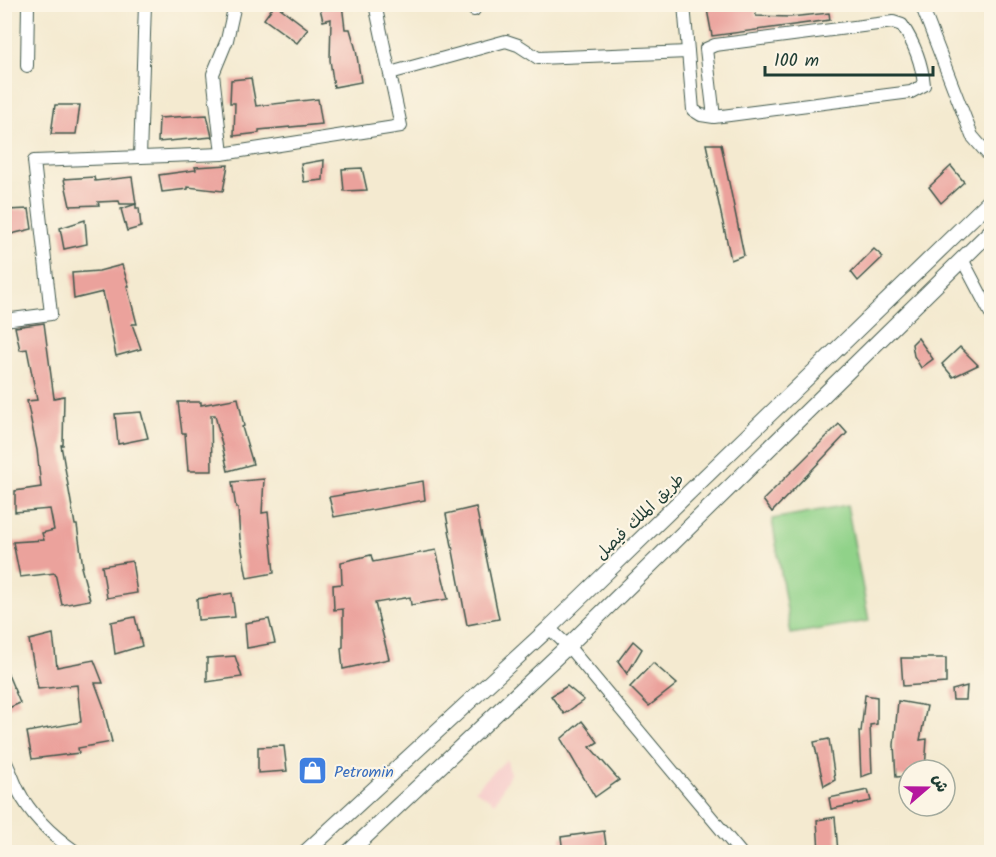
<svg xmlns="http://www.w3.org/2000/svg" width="996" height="857" font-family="Kalam,'Playpen Sans Arabic',sans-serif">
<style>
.built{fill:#f7d0cd}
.green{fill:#90d289;stroke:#58885e;stroke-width:1.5}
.building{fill:#eba29c}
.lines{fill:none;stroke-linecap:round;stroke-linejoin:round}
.minor-casing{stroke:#3f574b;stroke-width:14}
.major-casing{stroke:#3f574b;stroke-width:17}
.minor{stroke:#fff;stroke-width:12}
.major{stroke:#fff;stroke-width:15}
.labels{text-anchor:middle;stroke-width:4.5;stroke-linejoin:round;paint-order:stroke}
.street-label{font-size:16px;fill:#1f3d34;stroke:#fcf5e5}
.shop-label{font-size:16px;fill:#366cbe;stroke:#fcf5e5;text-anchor:start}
</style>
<rect width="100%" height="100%" fill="#fcf5e5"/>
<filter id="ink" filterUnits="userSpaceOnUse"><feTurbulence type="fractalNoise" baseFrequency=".0167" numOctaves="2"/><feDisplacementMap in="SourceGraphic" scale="12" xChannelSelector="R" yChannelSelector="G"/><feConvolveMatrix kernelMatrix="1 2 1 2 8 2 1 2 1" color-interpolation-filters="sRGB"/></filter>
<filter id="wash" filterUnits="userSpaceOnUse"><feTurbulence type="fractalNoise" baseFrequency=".008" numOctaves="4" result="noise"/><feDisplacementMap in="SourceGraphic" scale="24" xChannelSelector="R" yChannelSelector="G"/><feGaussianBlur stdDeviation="1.35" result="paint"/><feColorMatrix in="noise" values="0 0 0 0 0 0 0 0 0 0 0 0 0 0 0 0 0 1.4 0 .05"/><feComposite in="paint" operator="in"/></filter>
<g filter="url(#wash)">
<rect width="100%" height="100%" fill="#f4ead0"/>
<path class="built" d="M507 759 510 774 495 803 475 790Z"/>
<path class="green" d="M847 505 869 621 791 634 772 519Z"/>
<g id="blocks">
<g class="building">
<path d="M275 4 308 29 297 43 264 19Z"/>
<path d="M319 4H342L345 29H350L356 50 361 82 334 87 330 60 331 19 323 21Z"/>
<path d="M706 4H755L756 16 790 17 829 13 830 20 712 36Z"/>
<path d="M251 78 256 106 318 99 322 124 259 130V133L234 136 235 103H230L231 80Z"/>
<path d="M55 105H80L76 134H51Z"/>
<path d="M207 115 212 137 158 142 159 118Z"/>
<path d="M706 144H721L744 255 731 260Z"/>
<path d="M324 160 323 180 304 182 301 164Z"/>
<path d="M228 165 223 191 188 187V189L162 192 159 175 196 170 195 167Z"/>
<path d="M951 166 964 182 941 203 929 187Z"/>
<path d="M362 168 367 190 344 191 342 169Z"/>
<path d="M94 177 95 181 132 177 136 204H120L119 201 98 202 99 205 70 206 64 179Z"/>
<path d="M136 204V208H139L141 227 127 231 121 209Z"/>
<path d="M29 209 32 229 11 234 6 210Z"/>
<path d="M85 220 87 244 64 249 60 228Z"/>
<path d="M874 249 883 257 858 281 851 272Z"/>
<path d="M122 265 129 286H127L137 324H132L141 349 116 356 103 292 74 299 72 273 99 271Z"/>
<path d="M44 323 54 398 64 396 63 445H61L75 525H77L83 567H81L90 600 62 605 55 573 20 577 13 542 44 540 42 533 54 530 50 509 15 512V491L41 487 37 450 27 401 37 400 27 349 20 350 15 327Z"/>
<path d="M918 338 933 359 921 368 914 356 912 344Z"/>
<path d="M960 347 978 365 953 377 942 364Z"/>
<path d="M238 398 244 426 242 427 253 464 228 471 215 415H211L212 471H188L185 433H182L178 402H201V405Z"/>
<path d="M141 412 148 438 118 444 115 414Z"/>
<path d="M839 424 847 433 772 512 763 500Z"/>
<path d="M264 479 262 513 268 512 274 573 247 578 240 539 238 508H236L232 482Z"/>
<path d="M423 481 425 500 334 517 329 497Z"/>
<path d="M476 507 499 619 467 625 446 514Z"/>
<path d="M436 550 448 599 411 605 410 597 375 603 389 659 343 669 341 648 343 647V609L334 610 333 585 342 584 341 562 371 555 373 562Z"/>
<path d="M132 561 137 593 107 598 102 566Z"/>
<path d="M232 593 235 617 198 620 197 599Z"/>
<path d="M135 617 142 646 115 654 111 622Z"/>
<path d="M269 619 275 643 247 648 245 623Z"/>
<path d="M53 634 57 667 94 660 103 683H95L105 710 104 711 112 742 78 748 79 753 32 759 27 732 81 722 77 685 38 689 29 640Z"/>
<path d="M633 641 642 649 627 674 618 661Z"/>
<path d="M235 656 242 677 207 682V658Z"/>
<path d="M901 658H946V683L903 686Z"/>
<path d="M653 663 677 684 649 706 630 687Z"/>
<path d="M4 665 20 703 4 710Z"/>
<path d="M567 686 584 700 564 714 551 696Z"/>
<path d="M967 686 966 700H953L952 690Z"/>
<path d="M865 695 877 697V724L870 725 872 773 861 777 859 731 861 732Z"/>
<path d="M898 701 927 706 920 740 927 739 925 770H909V776L896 777 894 745Z"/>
<path d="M582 721 598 742 590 747 619 780 595 797 561 739Z"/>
<path d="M829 739 835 780 824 786 814 742Z"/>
<path d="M284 746 287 771 258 773V747Z"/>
<path d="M868 790 871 801 831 809 829 798Z"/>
<path d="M835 817 838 852H819L817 820Z"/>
<path d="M604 831 607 852H563L561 837Z"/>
</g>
</g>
</g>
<g filter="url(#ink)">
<use href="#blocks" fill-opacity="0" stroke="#3f574b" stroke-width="1.5"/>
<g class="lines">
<defs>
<g id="minor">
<path d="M469 4 474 10"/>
<path d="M684 4 693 110 701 115 714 117 911 92 924 85C922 64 914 43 902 25L893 22 715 45 706 49 714 117"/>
<path d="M921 4 972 136 992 159"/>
<path d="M27 66 28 4"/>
<path d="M390 73 506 41 518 45 538 58 688 52"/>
<path d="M222 154 213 74 227 40 235 4"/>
<path d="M140 157 145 4"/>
<path d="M962 259 992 316"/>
<path d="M4 320 51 314 34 161 222 154 401 126 375 4"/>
<path d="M549 628 568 646 740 852"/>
<path d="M4 759C10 769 13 780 18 790 31 816 53 836 76 852"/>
</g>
<g id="major">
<path d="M306 852 549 628 992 199"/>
<path d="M349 852 568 646 992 230"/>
</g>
</defs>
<use href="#minor" class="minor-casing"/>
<use href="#major" class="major-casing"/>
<use href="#minor" class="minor"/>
<use href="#major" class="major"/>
</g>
</g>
<defs>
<symbol id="shop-square" viewBox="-11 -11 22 22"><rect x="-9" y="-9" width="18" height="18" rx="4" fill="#3f7fe0" stroke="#fcf5e5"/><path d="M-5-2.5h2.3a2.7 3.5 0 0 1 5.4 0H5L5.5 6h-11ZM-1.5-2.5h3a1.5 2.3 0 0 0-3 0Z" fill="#fff"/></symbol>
</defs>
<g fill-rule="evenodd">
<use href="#shop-square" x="296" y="754" width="33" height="33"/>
</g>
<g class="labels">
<g class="street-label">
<text transform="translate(639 516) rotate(-44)" y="6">طريق الملك فيصل</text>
</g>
<g class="shop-label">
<text x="334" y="777">Petromin</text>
</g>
</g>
<rect width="996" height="857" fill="none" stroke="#fcf5e5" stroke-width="24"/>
<g transform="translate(927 788) rotate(70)"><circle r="28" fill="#fcf5e5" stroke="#a4ab9e" stroke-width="1.5"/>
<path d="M0-4.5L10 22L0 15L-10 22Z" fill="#b5179e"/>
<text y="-9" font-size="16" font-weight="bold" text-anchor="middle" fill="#1f3d34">ش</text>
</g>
<path d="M765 66v9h168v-9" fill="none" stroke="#1f3d34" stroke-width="3"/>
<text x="774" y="66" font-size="18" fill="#1f3d34" stroke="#fcf5e5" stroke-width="4.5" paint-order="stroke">100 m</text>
</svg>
